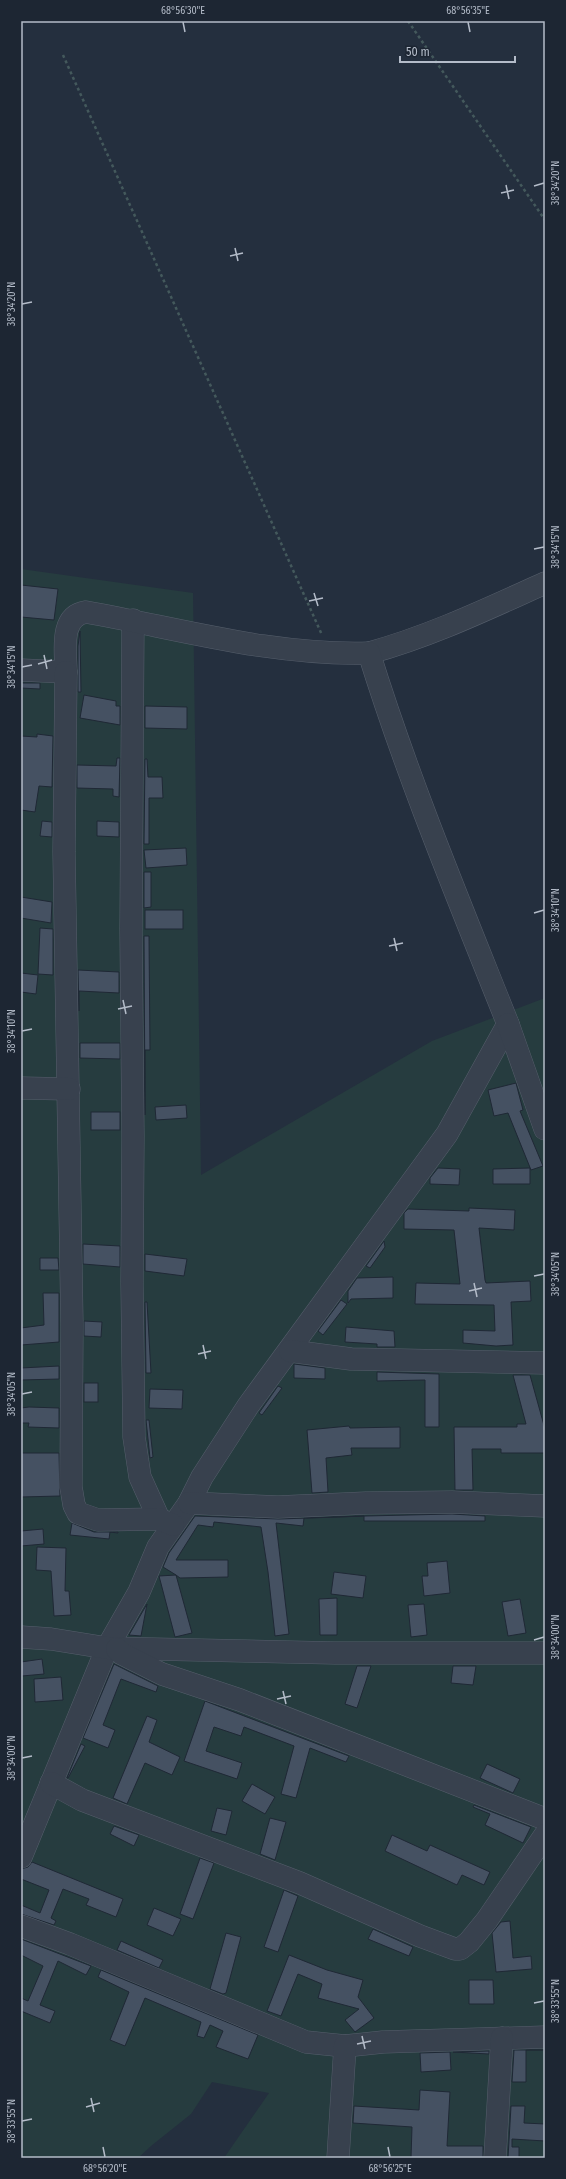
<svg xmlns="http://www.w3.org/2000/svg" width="566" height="2179" font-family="'Fira Sans Condensed',sans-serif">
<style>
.green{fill:#263c3f}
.building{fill:#455162;stroke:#1f2835}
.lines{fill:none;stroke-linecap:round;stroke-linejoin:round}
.minor-casing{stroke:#565f6c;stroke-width:23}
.path{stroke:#44595c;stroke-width:2.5;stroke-dasharray:3 3;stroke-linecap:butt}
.minor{stroke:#38414e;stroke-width:22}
.ticks{fill:none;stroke:#b4bcc9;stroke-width:1.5}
.neatline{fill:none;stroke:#b4bcc9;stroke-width:1.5}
.ticks-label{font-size:10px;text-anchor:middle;fill:#b4bcc9}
</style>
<rect width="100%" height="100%" fill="#242f3e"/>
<path class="green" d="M21 569 193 593 201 1175 432 1041 545 998V2158H224L269 2093 212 2082 191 2114 151 2146 138 2158H21Z"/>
<g class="building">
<path d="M21 585 58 589 54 620 21 617Z"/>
<path d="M80 631 81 692H78V646Z"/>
<path d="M21 683H40V689L21 688Z"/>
<path d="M84 695 116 701V706H120V725L80 718Z"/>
<path d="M145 706 187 707V729L145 728Z"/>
<path d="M37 734 53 736 52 787 39 786 35 812 21 810V736L37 737Z"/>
<path d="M117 758H120L119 797 113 796V789L77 788V765L116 766Z"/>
<path d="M145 759H147L148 777H162L163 798H149V844H144Z"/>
<path d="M42 821 52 822V837L40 836Z"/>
<path d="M97 821 119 822V837L97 836Z"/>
<path d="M186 848 187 865 146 868 144 850Z"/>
<path d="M144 872H151V907L144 908Z"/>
<path d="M21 897 52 902 51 923 21 918Z"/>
<rect x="145" y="910" width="38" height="19"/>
<path d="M40 928 53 929V975L38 974Z"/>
<path d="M144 936H149L150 1050H145V1115Z"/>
<path d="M78 970 119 972V993L79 991V1011Z"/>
<path d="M21 973 38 975 36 994 21 992Z"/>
<path d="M80 1043H120V1059L80 1058Z"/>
<path d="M516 1083 523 1110 520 1111 543 1166 531 1170 508 1113 494 1116 488 1090Z"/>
<path d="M186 1105 187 1118 156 1120 155 1107Z"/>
<rect x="91" y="1112" width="29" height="18"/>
<path d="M438 1168 460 1169 459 1185 430 1184V1178Z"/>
<path d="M530 1168V1184H493V1169Z"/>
<path d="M469 1208 515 1210 514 1230 479 1228 485 1280 486 1283 530 1281 531 1301 511 1302 513 1345 496 1346 463 1343V1330L495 1331 494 1305 415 1304 416 1283 460 1284 454 1230 404 1229V1213L408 1209 469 1211Z"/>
<path d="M384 1241 385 1247 370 1268 366 1266Z"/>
<path d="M83 1244 120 1246V1267L83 1264Z"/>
<path d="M145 1254 187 1259 184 1276 145 1271Z"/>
<path d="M40 1258H58L59 1270H40Z"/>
<path d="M393 1277V1298L351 1299 348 1303V1291L357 1278Z"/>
<path d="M43 1293H59V1342L21 1345V1328L44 1325Z"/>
<path d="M341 1300 347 1304 323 1335 318 1331Z"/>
<path d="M145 1302H147L151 1373H146Z"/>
<path d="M84 1321 102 1322 101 1337 84 1336Z"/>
<path d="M346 1327 394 1331 395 1347H377V1344L345 1342Z"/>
<path d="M294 1364 325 1368V1379L294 1378Z"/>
<path d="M59 1366V1379L21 1380V1368Z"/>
<path d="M377 1372 439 1374V1427H425V1380L377 1381Z"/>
<path d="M513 1375H530L545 1429V1453H501V1449H472L473 1490H455L454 1427H517V1424H526Z"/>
<rect x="84" y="1383" width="14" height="19"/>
<path d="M278 1386 282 1388 262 1415 259 1413Z"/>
<path d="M150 1389 183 1390 182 1409 149 1408Z"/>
<path d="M29 1407 59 1408V1428L28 1427 29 1423H21V1408Z"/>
<path d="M146 1420H149L153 1457 150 1458Z"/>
<path d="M349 1426 350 1428 400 1427V1448H351L352 1455 326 1458 328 1492 312 1493 307 1430Z"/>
<path d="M21 1453H59L60 1496 21 1497Z"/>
<path d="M452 1514 485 1516V1521H364V1516L304 1518 303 1526 276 1523 289 1634 275 1636 268 1572 261 1527 214 1522 213 1527 198 1525 176 1560H228V1577L180 1578 176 1575 192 1633 175 1637 159 1576 176 1575 163 1567 169 1553 195 1516 279 1519 366 1516Z"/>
<path d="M72 1523 94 1532H118V1533L110 1532 109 1539 70 1535Z"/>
<path d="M43 1529 44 1544 21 1546V1531Z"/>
<path d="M37 1547 66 1548 65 1591H69L71 1615 54 1616 51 1571 36 1570Z"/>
<path d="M447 1561 450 1593 424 1596 422 1576H428L427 1563Z"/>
<path d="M334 1572 366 1576 363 1598 331 1594Z"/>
<path d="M337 1598V1635H320L319 1599Z"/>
<path d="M520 1599 526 1633 508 1636 502 1602Z"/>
<path d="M147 1604 141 1636 129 1635Z"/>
<path d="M424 1604 427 1635 411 1637 408 1605Z"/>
<path d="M42 1659 44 1674 22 1676 21 1662Z"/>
<path d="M114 1664 158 1686 156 1692 121 1679 103 1725 115 1730 108 1748 83 1738Z"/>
<path d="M357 1666H371L357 1708 345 1704Z"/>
<path d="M453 1666H476L473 1685 451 1683Z"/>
<path d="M61 1677 63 1700 35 1702 34 1679Z"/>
<path d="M205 1701 349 1756 346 1762 310 1748 296 1798 281 1794 294 1746 244 1727 241 1736 214 1727 206 1751 242 1763 237 1779 184 1761Z"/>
<path d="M147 1716 157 1720 149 1742 180 1757 172 1775 145 1763 127 1804 113 1798Z"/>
<path d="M81 1744 85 1746 68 1778H67Z"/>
<path d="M487 1764 520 1779 513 1793 480 1778Z"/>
<path d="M252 1784 275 1797 265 1814 242 1801Z"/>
<path d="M474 1805 531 1827 523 1843 485 1825 490 1814 473 1807Z"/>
<path d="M217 1808 232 1811 226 1835 211 1831Z"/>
<path d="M270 1818 286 1822 275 1860 260 1854Z"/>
<path d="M114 1826 139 1835 134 1846 110 1834Z"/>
<path d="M392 1835 427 1851 430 1845 490 1872 484 1885 462 1875 457 1885 385 1851Z"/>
<path d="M200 1858 214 1863 193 1919 180 1914Z"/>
<path d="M32 1862 123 1899 116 1917 86 1905 89 1899 63 1889 51 1918 56 1921 54 1925 21 1914V1905L40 1913 49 1890 21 1879V1869L28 1867Z"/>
<path d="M284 1890 298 1896 278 1952 264 1947Z"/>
<path d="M154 1908 181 1919 173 1936 147 1925Z"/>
<path d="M510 1921 513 1958 531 1956 532 1969 496 1972 492 1933 501 1922Z"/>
<path d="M373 1929 413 1947 409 1956 368 1939Z"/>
<path d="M226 1933 241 1937 226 1993 223 1994 210 1989Z"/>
<path d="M21 1939 91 1966 86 1975 58 1961 40 2005 55 2011 50 2023 21 2011V1998L28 2001 43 1966 21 1955Z"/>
<path d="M121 1941 163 1960 159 1968 117 1950Z"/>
<path d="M289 1955 327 1970 363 1980 358 1997 374 2018 355 2032 345 2020 359 2009 318 1998 322 1984 298 1974 281 2016 267 2011Z"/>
<path d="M101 1970 258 2035 248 2059 216 2047 223 2031 210 2025 204 2038 197 2036 201 2022 145 1998 125 2046 110 2040 129 1992 98 1977Z"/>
<path d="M469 1980H493L494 2004H469Z"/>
<path d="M514 2050H545H526V2082H512Z"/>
<path d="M489 2051V2054L453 2052Z"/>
<path d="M450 2052 451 2070 421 2072 420 2053Z"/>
<path d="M420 2090 450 2092 447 2146H483V2158H411L412 2127 353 2123 354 2106 419 2110Z"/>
<path d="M511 2106H525L524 2123 545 2124V2141L512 2139V2147H519V2158H508Z"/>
</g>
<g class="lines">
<defs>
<g id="minor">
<path d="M133 620 131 930 133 1136 132 1283 134 1437 140 1477 159 1519"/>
<path d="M369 653C431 636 487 609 545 583"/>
<path d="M21 670 66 672C66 652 59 616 86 612 181 629 273 656 369 653 408 779 459 901 508 1024L447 1134 248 1406 202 1477 189 1503 158 1547 139 1592 107 1648 21 1857"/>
<path d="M66 672 64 852 72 1325 71 1487 74 1505 78 1513 98 1520 159 1519 173 1525"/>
<path d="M508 1024 545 1129"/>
<path d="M21 1088 69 1089"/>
<path d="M290 1351 351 1359 545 1363"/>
<path d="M189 1503 278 1507 366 1503 452 1502 545 1506"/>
<path d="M21 1637 51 1639 107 1648 335 1653H545"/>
<path d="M117 1649 122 1654 162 1674 240 1700 545 1819"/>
<path d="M51 1783 82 1800 300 1883 420 1936 455 1949H460L469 1942 487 1920 545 1835"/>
<path d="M21 1926 70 1944 306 2042 345 2046 383 2042 545 2037"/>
<path d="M338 2158 345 2046"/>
<path d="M495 2158 502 2038"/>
</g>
</defs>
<use href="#minor" class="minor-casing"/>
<g class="path">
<path d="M408 21 545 220"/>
<path d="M63 55 322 635"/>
</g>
<use href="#minor" class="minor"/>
</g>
<path class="ticks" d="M183 22 185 32M468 22 470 32M506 185 509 199M534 186 544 183M501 193 514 190M235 248 238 261M230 256 243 253M22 304 32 302M534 549 544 547M314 593 318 606M309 601 323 598M44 655 47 669M38 664 52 660M22 667 32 665M534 913 544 910M394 938 397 951M389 946 403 943M123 1000 126 1014M118 1009 132 1006M22 1031 32 1029M534 1276 544 1274M474 1283 477 1297M469 1291 482 1288M203 1345 206 1359M198 1354 211 1351M22 1394 32 1392M534 1640 544 1637M283 1691 286 1704M277 1699 291 1696M22 1758 32 1756M534 2003 544 2001M362 2036 365 2049M357 2044 371 2041M91 2098 94 2112M86 2107 100 2103M22 2121 32 2119M103 2147 105 2157M388 2147 390 2157"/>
<rect width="566" height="2179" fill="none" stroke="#1d2633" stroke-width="44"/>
<path d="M400 56v6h115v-6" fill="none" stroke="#b4bcc9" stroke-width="2"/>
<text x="406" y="56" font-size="12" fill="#b4bcc9" stroke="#1d2633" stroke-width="3" paint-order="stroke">50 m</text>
<rect x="22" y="22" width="522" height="2135" class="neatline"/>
<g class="ticks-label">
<text x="183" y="14">68°56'30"E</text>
<text x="468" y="14">68°56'35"E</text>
<text transform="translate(555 183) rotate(-90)" y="4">38°34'20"N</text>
<text transform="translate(11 304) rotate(-90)" y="4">38°34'20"N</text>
<text transform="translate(555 547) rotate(-90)" y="4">38°34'15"N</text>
<text transform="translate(11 667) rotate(-90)" y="4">38°34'15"N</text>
<text transform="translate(555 910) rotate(-90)" y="4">38°34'10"N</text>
<text transform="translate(11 1031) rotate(-90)" y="4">38°34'10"N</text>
<text transform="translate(555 1274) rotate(-90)" y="4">38°34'05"N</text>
<text transform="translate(11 1394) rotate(-90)" y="4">38°34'05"N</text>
<text transform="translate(555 1637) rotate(-90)" y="4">38°34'00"N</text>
<text transform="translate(11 1758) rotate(-90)" y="4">38°34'00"N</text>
<text transform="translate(555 2001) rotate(-90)" y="4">38°33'55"N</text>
<text transform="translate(11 2121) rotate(-90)" y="4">38°33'55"N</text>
<text x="105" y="2172">68°56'20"E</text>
<text x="390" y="2172">68°56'25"E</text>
</g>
</svg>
